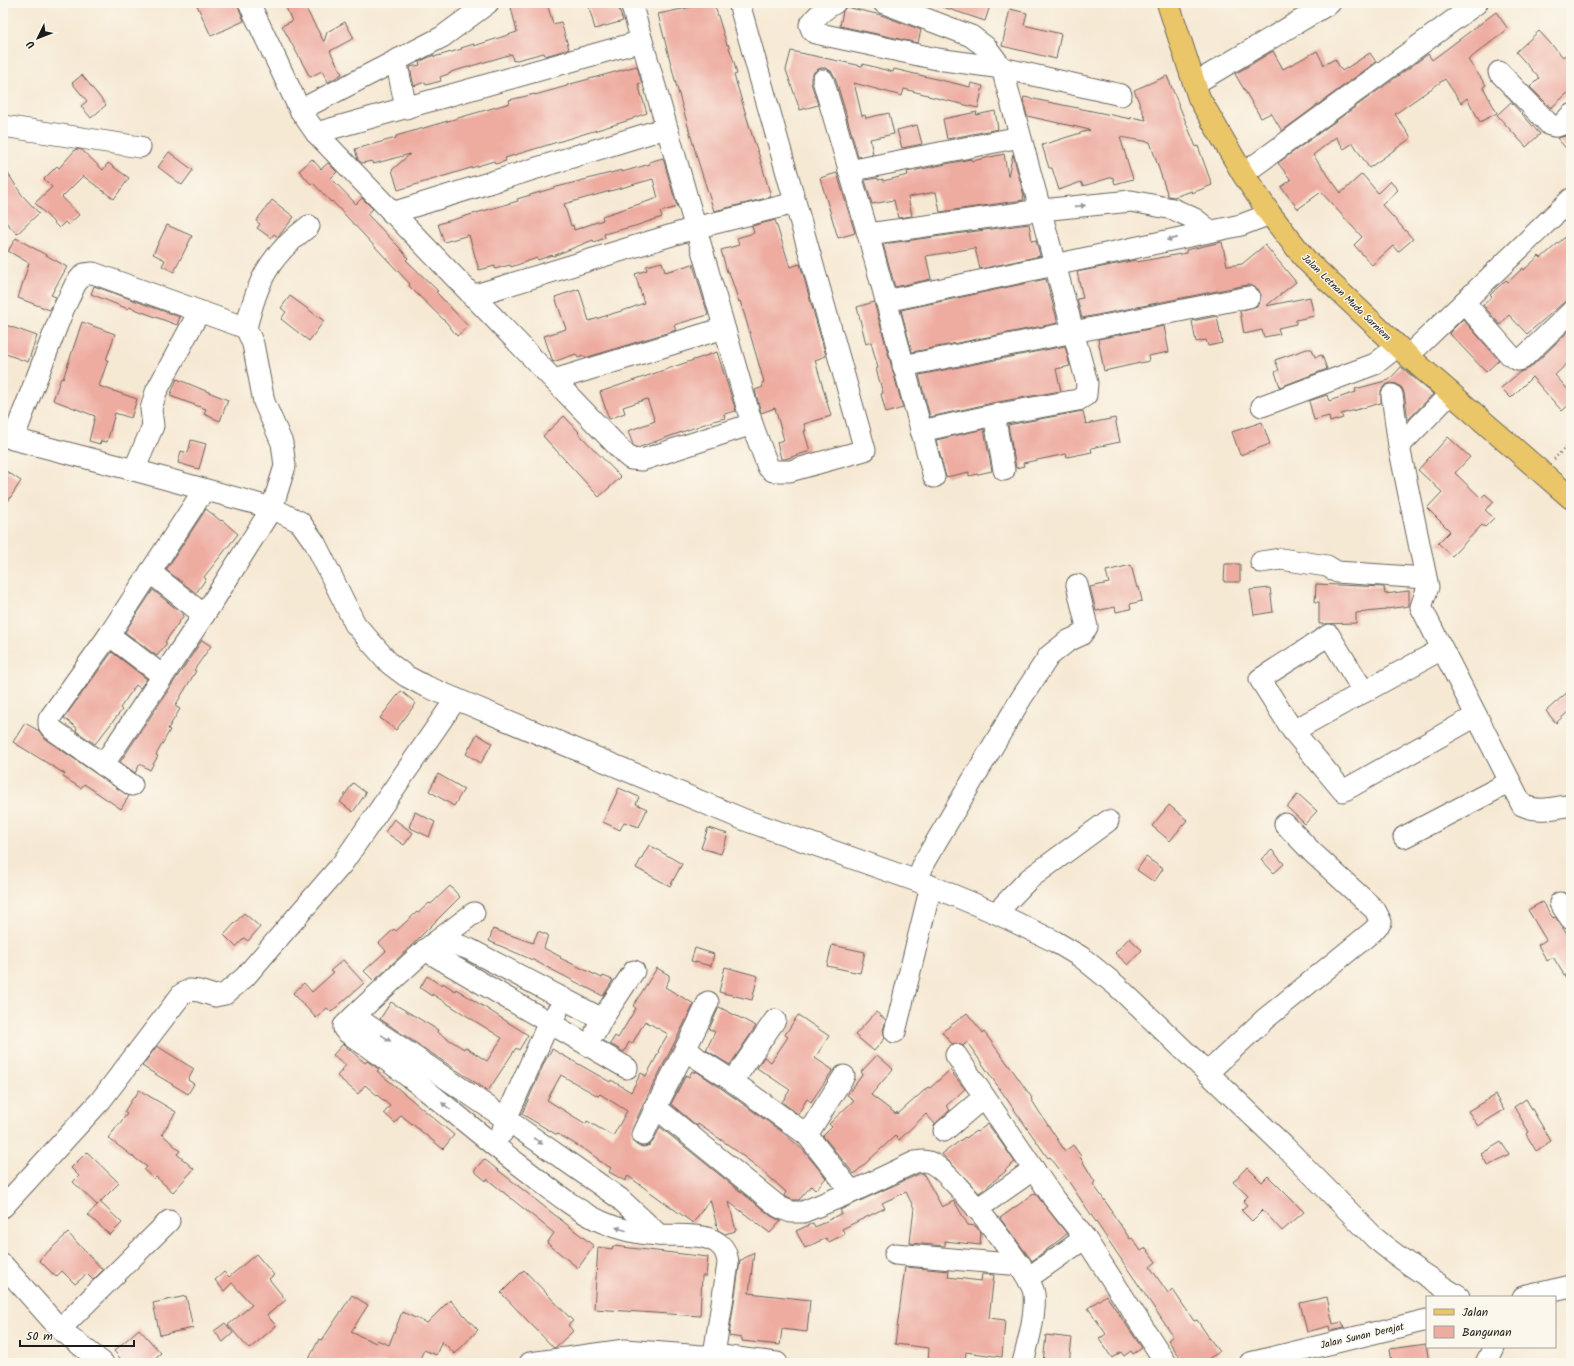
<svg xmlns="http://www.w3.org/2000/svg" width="1574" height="1366" font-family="Kalam,sans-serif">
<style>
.building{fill:#eeaba0;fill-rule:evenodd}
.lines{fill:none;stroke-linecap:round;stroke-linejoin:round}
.minor-casing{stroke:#68645c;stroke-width:23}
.major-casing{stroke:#68645c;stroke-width:24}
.path{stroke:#68645c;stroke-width:2.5;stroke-dasharray:1 3;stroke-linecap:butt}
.minor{stroke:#fff;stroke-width:21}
.major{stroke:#eac669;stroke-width:22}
.oneway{fill:#999}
.labels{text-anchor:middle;stroke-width:3;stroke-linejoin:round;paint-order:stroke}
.street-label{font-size:10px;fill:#1c1c1c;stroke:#fbf7ec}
</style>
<rect width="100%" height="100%" fill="#fbf7ec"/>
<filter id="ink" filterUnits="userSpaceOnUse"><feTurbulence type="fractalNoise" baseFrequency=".025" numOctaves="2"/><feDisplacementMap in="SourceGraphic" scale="8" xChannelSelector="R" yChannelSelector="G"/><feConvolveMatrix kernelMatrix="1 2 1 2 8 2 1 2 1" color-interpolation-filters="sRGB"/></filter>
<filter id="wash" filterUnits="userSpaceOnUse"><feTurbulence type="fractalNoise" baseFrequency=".012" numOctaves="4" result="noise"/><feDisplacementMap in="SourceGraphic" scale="16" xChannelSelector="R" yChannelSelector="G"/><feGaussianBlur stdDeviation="0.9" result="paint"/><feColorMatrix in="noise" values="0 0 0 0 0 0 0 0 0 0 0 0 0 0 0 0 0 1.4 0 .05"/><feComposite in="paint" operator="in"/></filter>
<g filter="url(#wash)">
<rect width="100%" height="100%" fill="#f6e9d4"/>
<g id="blocks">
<g class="building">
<path d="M196 3H237L244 21 211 36Z"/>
<path d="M284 3H303L324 42 327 32 345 22 354 38 330 51 342 74 328 82 322 71 310 77 282 26 292 21Z"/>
<path d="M510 3H547L553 24 561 22 569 49 545 56 544 53 513 61 512 54 451 72V73L440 77 441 81 426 85 425 82 414 86 410 67 420 65 419 62 434 55V57L462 49 461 48 474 44V46L517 32Z"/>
<path d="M603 3H617L623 21 595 29 589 7Z"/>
<path d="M691 3H714L727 45 728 44 734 62 737 74 734 75 753 138 759 155 771 197 714 211 698 161 676 84 658 14 692 7Z"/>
<path d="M937 3H991L985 21 937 5Z"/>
<path d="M846 7 881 15 921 30 918 43 840 26 843 11Z"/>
<path d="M1010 9 1027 13 1024 25 1061 34 1056 59 1002 46Z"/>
<path d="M1496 12 1508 29 1468 60 1486 85 1483 87 1497 113 1480 122 1467 98 1461 103 1445 79 1395 114 1411 138 1369 168 1353 143 1344 149 1336 137 1313 155 1341 193 1362 174 1378 193 1390 181 1398 190 1382 205 1413 239 1398 252 1393 246 1372 265 1354 245 1362 237 1321 192 1298 209 1281 187 1291 180 1278 163 1428 54 1432 60Z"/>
<path d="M1539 31 1563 57 1571 50V90L1551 108 1530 87 1539 78 1516 52Z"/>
<path d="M791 51 862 66 863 64 893 72 894 69 970 87 971 83 983 86 978 108 928 96V95L904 89 902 96 854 83 862 116 865 115 866 118 889 113 894 134 870 139 873 154 858 157 844 107 835 77 831 71 826 68H820L814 72 811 77V83L818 105 800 110 786 70Z"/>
<path d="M1273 51 1283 69 1317 51 1324 65 1335 59 1342 71 1370 53 1376 62 1282 131 1271 113 1261 118 1235 74Z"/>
<path d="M637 66 642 83 638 84 647 113 633 118V119L505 158 506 161 495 164 494 161 398 190 392 170 410 154 373 164 372 161 362 163 358 160 355 149 396 138V136L510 103 509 100 535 94V95L567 86V85Z"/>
<path d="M82 75 106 105 91 118 81 106 87 101 72 83Z"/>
<path d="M1167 76 1196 147 1198 146 1212 185 1192 193V191L1174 197 1168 196 1150 142 1120 137 1133 179 1115 184 1113 177 1083 186 1081 182 1059 190 1052 168H1049L1042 145 1090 130 1027 116 1023 100 1024 97 1131 119V117L1146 120 1134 90Z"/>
<path d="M1511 102 1540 134 1526 147 1497 115Z"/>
<path d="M995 111 998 129 947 139 943 119 977 112 976 115Z"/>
<path d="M917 125 922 144 902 148 897 130Z"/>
<path d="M1571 132V154L1557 138 1565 136Z"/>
<path d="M76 149 82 150 103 170 108 163 129 178 114 199 83 176 62 197 79 215 68 225 65 222 59 228 35 203 52 187 44 179 57 166 59 168Z"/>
<path d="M169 152 193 170 182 185 158 167Z"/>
<path d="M1004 154 1008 176 1013 154 1024 196 1023 197 1024 200 940 212 936 192 908 197 912 216 898 218 894 200 872 204 865 180 878 178V180L883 179V181L908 175 907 172 971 159 972 161Z"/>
<path d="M663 158 677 207 660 212 662 217 635 226 604 234 605 238 594 242 593 240 553 256 552 255 538 260 537 258 511 267 510 265 495 269V266L479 270 469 235 444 242 438 224 518 201 517 199 557 187 622 170V172L650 164 649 162ZM653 179 658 198 602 216 603 220 574 230 573 225 571 226 564 204Z"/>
<path d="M312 159 321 169 328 163 337 172 331 178 356 204 362 198 373 209 367 214 399 247 408 258 406 260 438 291 436 292 468 326 457 336 447 323 409 286 410 284 332 201 331 202 313 183 311 184 299 171Z"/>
<path d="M3 166 22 195 39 213 17 234 3 219Z"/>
<path d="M837 173 855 233 838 238 820 178Z"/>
<path d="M272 200 294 217 278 237 274 234 271 238 257 228 260 224 256 221Z"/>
<path d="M775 220 790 267 800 264 826 356 815 360 831 416 804 424 806 431H804L810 451 785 459H781L777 442 784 440 775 408 761 413 755 390 763 387 762 383 764 382 744 313 740 301 739 302 729 272H727L721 250 739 245 737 238 754 233 752 226Z"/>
<path d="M1029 224 1032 241 1036 240 1040 256 980 269 975 248 926 256 931 279 895 287 883 244Z"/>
<path d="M167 225 192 236 174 272 162 266 165 260 153 254Z"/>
<path d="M1571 232V300L1563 303 1527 334 1509 315 1500 325 1483 305 1492 297 1490 295 1506 280 1508 282 1523 268 1524 270 1539 256 1541 258Z"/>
<path d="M16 238 67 267 51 295 56 297 50 310 18 298 29 263 8 251Z"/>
<path d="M1222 242 1227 265 1228 266 1242 264 1265 245 1296 282 1266 306 1310 297 1314 316 1296 320V324L1278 328 1280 334 1264 337 1262 330 1244 334 1240 311 1257 306 1260 301 1261 295 1258 289 1252 286 1247 285 1082 318 1077 299 1083 298 1077 272 1136 260 1137 262 1186 253V250Z"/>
<path d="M662 262 665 272 693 264 708 315 674 325 676 330 585 358 584 356 578 358 576 354 553 362 544 336 566 329 555 297 579 289 589 321 631 308 644 303 635 274 647 270 646 266Z"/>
<path d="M1046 279 1058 323 912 352 901 310Z"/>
<path d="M94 286 180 317 177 325 129 307 128 309 91 294Z"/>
<path d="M290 296 324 321 309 341 281 319 286 312 281 308Z"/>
<path d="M874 302 903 408 886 413 881 394 883 393 876 369 878 368 871 342 866 344 857 307Z"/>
<path d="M1217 316 1222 343 1208 346 1206 340 1196 342 1192 321Z"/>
<path d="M1463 319 1499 360 1486 372 1449 333Z"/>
<path d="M82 322 115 334 106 360H108L99 386 137 399 131 418 115 413 107 442 101 441 100 444 89 441 95 416 53 400 61 378 63 379Z"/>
<path d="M6 325 37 336 28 362 3 353V333Z"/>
<path d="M1164 326 1169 352 1148 356 1149 361 1104 371 1098 339Z"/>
<path d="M1571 329V360L1555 375 1571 393V403L1562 411 1532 377 1511 398 1501 388 1520 372 1530 368Z"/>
<path d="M1065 346 1070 366 1056 369 1061 391 992 403 930 417 919 375Z"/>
<path d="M1307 349H1312L1315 357 1322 355 1327 369 1280 387 1275 372 1279 370 1275 360Z"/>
<path d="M717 352 736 411 724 414 725 418 713 421 637 448 633 445 628 431 655 421 647 399 623 407 625 413 609 419 600 392Z"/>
<path d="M1401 367 1433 394 1408 420 1404 393 1402 388 1397 384 1391 383 1385 385 1381 390V403L1341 414 1343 418 1330 422 1329 416 1314 420 1309 401 1327 395 1329 401 1356 392 1355 389 1389 380Z"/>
<path d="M177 379 228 400 220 421 204 414 206 409 170 396Z"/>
<path d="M1083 411 1086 424 1115 418 1120 442 1091 448 1092 452 1067 457 1066 454 1023 463 1024 466 1016 468 1008 425Z"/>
<path d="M564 416 579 432 578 433 621 477 599 497 543 436Z"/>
<path d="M1262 422 1270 444 1240 455 1232 432Z"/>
<path d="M984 429 992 471 969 476V472L946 477 936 440Z"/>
<path d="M1448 437 1470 457 1455 473 1481 498 1485 494 1494 502 1485 510 1494 518 1485 527 1482 525 1452 556 1438 543 1450 531 1427 508 1442 492 1418 470Z"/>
<path d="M191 440 206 444 199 469 178 463 181 451 188 453Z"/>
<path d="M3 469 21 481 3 509Z"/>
<path d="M206 509 221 521 222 520 238 534 204 577 206 579 196 593 166 570Z"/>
<path d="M1225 564H1240V582H1224Z"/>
<path d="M1131 565 1137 588 1139 587 1142 601 1130 604 1131 609 1116 612 1115 607 1096 611 1090 587 1109 583 1106 571Z"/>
<path d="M1316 584 1384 587 1385 594 1409 591V606L1386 609V610L1356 613V623L1319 624V602H1315Z"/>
<path d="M1270 588 1273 612 1254 615 1250 590Z"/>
<path d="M153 590 184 615 165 642 167 643 157 656 125 632Z"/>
<path d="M202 640 211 646 194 670 196 671 175 706 180 709 168 729 170 730 156 755 158 756 150 770 140 764 135 773 120 762Z"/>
<path d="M112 652 147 679 140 688 136 685 120 708 122 710 95 744 76 731 77 728 64 718Z"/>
<path d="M1571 689V709L1556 723 1546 711Z"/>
<path d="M401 691 416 703 396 730 380 718Z"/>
<path d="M25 723 39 731 45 739 129 796 121 809 84 784 81 788 63 777 65 774 13 742Z"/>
<path d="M477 734 492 743 481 763 466 754Z"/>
<path d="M438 774 464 789 454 806 429 791Z"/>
<path d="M353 783 366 793 353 812 340 802Z"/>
<path d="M619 788 639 797 636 804 647 809 639 827 624 822 620 830 603 822Z"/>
<path d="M1298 794 1317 811 1305 824 1287 807Z"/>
<path d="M1169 805 1187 820 1170 841 1152 826Z"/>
<path d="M415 812 435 822 429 837 409 827Z"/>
<path d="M394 819 413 833 404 845 385 832Z"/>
<path d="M708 828 728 834 721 854 701 848Z"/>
<path d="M649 845 682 864 670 886 636 868Z"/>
<path d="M1272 850 1284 864 1274 873 1261 859Z"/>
<path d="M1146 857 1163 869 1154 882 1137 870Z"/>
<path d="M450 886 460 897 410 947 374 981 364 971 386 951 379 943 394 929 396 931 417 912 418 913 429 903 431 904Z"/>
<path d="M1542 902 1553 918 1555 917 1571 940V986L1553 957 1547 961 1538 945 1546 940 1528 910Z"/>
<path d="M244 913 260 927 248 941 244 938 236 947 224 935Z"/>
<path d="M493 929 533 943 538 931 548 935 544 948 561 957 560 958 602 978 603 976 613 980 603 996 535 961 489 941Z"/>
<path d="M1129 938 1142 950 1128 965 1115 953Z"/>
<path d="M832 945 865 952 860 973 827 966Z"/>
<path d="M695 948 714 954 711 966 691 961Z"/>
<path d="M343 960 364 983 331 1012 327 1008 316 1018 293 993 304 983 312 992 333 973 330 971Z"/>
<path d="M725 967 758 976 752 1000 719 992Z"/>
<path d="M657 968 669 975V980L665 987 694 1004 643 1105 632 1130 631 1136 633 1142 638 1146 644 1147 650 1145 654 1140 660 1127 771 1216 781 1221 770 1233 729 1202 736 1231 725 1234 718 1230 710 1199 693 1223 628 1176 625 1181 609 1172 611 1168 598 1160V1159L587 1151 558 1134 557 1135 522 1114 545 1061 552 1049 610 1082 611 1080 631 1092 641 1073 646 1076 659 1052 658 1051 668 1034 645 1021 632 1044 629 1042 624 1052 610 1044 615 1036 618 1038 636 1008 633 1006ZM561 1075 598 1096 600 1094 627 1111 613 1136 587 1121 586 1124 547 1100Z"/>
<path d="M427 976 442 986 443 983 455 991 456 989 528 1035 519 1050 516 1048 488 1091 380 1019 391 1002 438 1030 437 1032 464 1049 465 1047 487 1061 502 1038 432 994V996L420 988Z"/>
<path d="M719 1007 756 1026 730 1065 706 1050 715 1032 709 1029Z"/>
<path d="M876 1012 886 1020 883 1030 885 1038 874 1051 855 1035Z"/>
<path d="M967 1013 983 1033 984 1032 1016 1075 1032 1098 1031 1099 1040 1113 1065 1151 1073 1145 1081 1156 1080 1157 1095 1182 1093 1184 1112 1211H1111L1130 1239 1132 1238 1141 1251 1146 1248 1156 1262 1150 1267 1168 1293 1173 1290 1194 1321 1197 1320 1219 1352 1202 1363H1184L1168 1340 1173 1336 1069 1182 1050 1157 1048 1158 967 1042 963 1046 956 1043 952 1044 942 1032Z"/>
<path d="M798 1015 829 1036 815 1058 833 1070 811 1102 807 1099 798 1114 782 1102 790 1090 757 1068 764 1057 771 1062 788 1037 785 1035Z"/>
<path d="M343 1044 365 1063 367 1061 379 1069 377 1071 454 1135 443 1149 401 1115 395 1123 384 1113 390 1106 365 1085 358 1094 337 1076 346 1065 333 1055Z"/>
<path d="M157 1046 194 1069 188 1080 194 1084 188 1094 142 1066Z"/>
<path d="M877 1055 893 1069 871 1095 896 1114 897 1112 898 1114 928 1087 930 1088 950 1070 965 1089 946 1106 950 1110 935 1124 926 1114 899 1140 895 1136 854 1174 823 1136 832 1127 829 1124 854 1100 847 1095 863 1074 861 1072Z"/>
<path d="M692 1071 695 1073 696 1071 718 1086 785 1134 803 1150 826 1178 815 1190 811 1186 799 1200H793L785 1197 784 1195 786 1192 765 1173 730 1146 698 1124 697 1126 671 1104 686 1075 689 1077Z"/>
<path d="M139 1090 176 1112 162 1134 180 1151 177 1154 194 1169 173 1192 156 1177 154 1179 144 1170 147 1167 108 1138 127 1114 124 1112 134 1096 135 1097Z"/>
<path d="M1495 1095 1504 1110 1478 1126 1468 1111Z"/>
<path d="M1526 1099 1551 1141 1536 1151 1526 1134 1529 1132 1514 1107Z"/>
<path d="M988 1124 1015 1162 1005 1170 1006 1171 979 1193 942 1154 965 1137 966 1138 976 1131 977 1132Z"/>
<path d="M1501 1142 1509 1154 1488 1166 1481 1154Z"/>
<path d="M87 1152 119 1183 100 1202 122 1223 110 1235 88 1215 98 1204 97 1205 73 1182 79 1176 71 1168Z"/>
<path d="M484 1159 594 1246 578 1268 547 1243 554 1233 487 1179 486 1181 474 1171Z"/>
<path d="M1247 1167 1262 1182 1268 1176 1304 1212 1282 1231 1263 1210 1252 1221 1241 1210 1247 1205 1243 1201 1248 1196 1233 1182Z"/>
<path d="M923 1173 942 1207 954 1201 968 1225 975 1226 981 1232 980 1245 945 1241V1246L910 1243 914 1208 906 1192 882 1203 885 1208 842 1229 845 1234 829 1242 826 1238 805 1248 796 1231 813 1223 815 1227 842 1213 840 1210 919 1174Z"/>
<path d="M1035 1193 1067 1234 1032 1261 1000 1218Z"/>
<path d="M68 1233 103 1270 93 1280 87 1274 75 1284 62 1271 56 1277 39 1260Z"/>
<path d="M613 1246 708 1257 706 1276H702L700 1316 594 1309 598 1247 612 1249Z"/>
<path d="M754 1252 749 1293 810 1300 807 1332 782 1329 780 1345 742 1341V1338L729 1336 740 1261Z"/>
<path d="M256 1254 274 1275 269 1279 286 1300 267 1315 276 1326 249 1349 228 1325 252 1305 232 1283 224 1291 215 1280 224 1272 229 1277Z"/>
<path d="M905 1267 949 1271 948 1277 981 1281 982 1274 994 1275 989 1318 1005 1320 1002 1357 966 1352 965 1363H945L928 1361 929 1348 895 1344Z"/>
<path d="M524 1270 573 1321 568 1325 573 1331 556 1347 554 1348 501 1293Z"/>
<path d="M352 1295 368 1305 351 1332 376 1343 377 1340 389 1345 402 1312 427 1323 450 1300 478 1330 455 1354 442 1341 436 1355 424 1350 418 1363H307L319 1339 322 1340Z"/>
<path d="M1106 1295 1142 1348 1133 1354 1131 1351 1124 1356 1121 1352 1112 1358 1099 1339 1106 1334 1088 1308Z"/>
<path d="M186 1296 193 1328 160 1335 153 1303Z"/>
<path d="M1327 1297 1333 1324 1342 1322 1344 1328 1330 1331 1329 1326 1307 1332 1300 1303Z"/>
<path d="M225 1323 233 1333 223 1342 214 1331Z"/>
<path d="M139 1329 161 1353 149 1363H124L114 1351Z"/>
<path d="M1046 1335 1072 1338 1069 1363H1043Z"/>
<path d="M1426 1344 1429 1363H1392L1390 1349Z"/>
</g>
</g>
</g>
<g filter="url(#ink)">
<use href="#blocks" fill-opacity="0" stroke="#68645c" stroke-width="1"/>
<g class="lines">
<defs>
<g id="minor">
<path d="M249 3 300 110 316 133 626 455 631 459 642 460 752 424"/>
<path d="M631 3 752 424 768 467 773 471H790L865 450 739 3"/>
<path d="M835 3C825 8 817 15 810 25L812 30 815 33 937 59 1002 68 1121 95"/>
<path d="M884 3 971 36 987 48 1002 68 1087 383 1086 395 1078 400 994 415 921 431"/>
<path d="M396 60 406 108"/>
<path d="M1499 72 1550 125C1561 129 1564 122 1571 115"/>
<path d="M823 80 868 234 934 477"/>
<path d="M1194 84 1330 3"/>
<path d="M300 110 442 37 488 3"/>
<path d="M3 126 140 147"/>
<path d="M316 133 642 41"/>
<path d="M849 171 1020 137"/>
<path d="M1243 174 1477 3"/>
<path d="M392 213 666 128"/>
<path d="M868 234 1041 210 1131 201 1173 209 1195 219 1210 231"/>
<path d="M472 296 695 228 795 203"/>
<path d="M886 301 1241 225 1270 214"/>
<path d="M1464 302 1511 356 1518 360 1522 359 1571 312"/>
<path d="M1408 356 1571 199"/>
<path d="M903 366 1249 297"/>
<path d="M554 380 724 328"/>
<path d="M1392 395 1399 446 1428 587 1421 607 1522 805C1539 813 1553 808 1571 805"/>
<path d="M1262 406 1375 364 1398 346"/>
<path d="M994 415 1004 470"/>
<path d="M3 435 13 439 134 470 272 508 300 522 315 543 355 624 390 664 406 676 423 685 456 699 745 820 931 886 996 913 1054 941 1081 957 1117 986 1284 1146 1376 1239C1402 1261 1430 1279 1459 1297"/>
<path d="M13 439 63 310 76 283 84 274 93 273 246 328"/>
<path d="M1399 446 1451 393"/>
<path d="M134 470 153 426 151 409 156 392 199 312"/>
<path d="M1261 562 1281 559 1327 566 1337 572 1426 578"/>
<path d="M150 572 204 615"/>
<path d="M109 635 163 676"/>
<path d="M1364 692 1329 635 1260 679 1293 731 1343 791 1476 716"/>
<path d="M1293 731 1442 649"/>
<path d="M103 765 212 603 272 508 285 466 282 443 264 402 253 344 246 328C258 280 268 257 309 226"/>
<path d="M132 785 52 729 49 725V719L109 635 204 490"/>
<path d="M1404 837 1510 782"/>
<path d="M918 881 924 862 1022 697 1049 656 1068 641 1081 635 1087 627 1077 585"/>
<path d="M1560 903 1571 919"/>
<path d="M474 913 425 950 354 1016 344 1026V1029L348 1033C368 1047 389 1061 409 1077 446 1105 481 1136 518 1164 545 1184 571 1208 602 1222 620 1230 639 1234 658 1235 682 1237 726 1228 728 1264L714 1355"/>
<path d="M996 913 1029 879 1108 821"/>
<path d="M441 939 469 949 602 1019"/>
<path d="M425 950 627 1068"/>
<path d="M354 1016 506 1119 619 1198 659 1235"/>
<path d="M596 1031 602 1019 634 971"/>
<path d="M895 1032 931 886"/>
<path d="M686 1049 697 1058 725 1076 807 1135 852 1192"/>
<path d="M956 1055 1054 1199 1085 1238 1166 1363"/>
<path d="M1207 1073 1265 1019 1373 931 1381 922 1375 910 1313 853 1285 824"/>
<path d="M733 1081 775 1020"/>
<path d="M655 1107 779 1207 791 1212H803L852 1192 915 1162C922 1161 927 1160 933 1164 953 1174 1032 1273 1034 1294 1036 1314 1028 1343 1023 1363"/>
<path d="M944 1131 984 1097"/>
<path d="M502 1133 506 1119 549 1022 557 1012"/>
<path d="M643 1135C663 1090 688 1047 708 1002"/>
<path d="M807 1135 844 1076"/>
<path d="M3 1207 101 1100 182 994 190 990 199 991 215 996 225 994 245 977 342 864 456 699"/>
<path d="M977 1209 1034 1169"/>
<path d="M895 1254 1021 1265"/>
<path d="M3 1265 60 1329 103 1363"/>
<path d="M1028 1278 1085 1238"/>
<path d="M1523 1297 1571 1286"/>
<path d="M60 1329 169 1221"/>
<path d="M530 1363 625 1350 702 1356 714 1355 777 1363"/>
<path d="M1250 1363 1427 1320"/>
<path d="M1486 1363 1494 1347"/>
</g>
<path id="major" d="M1168 3 1199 98 1243 174 1270 214 1306 260 1408 356 1571 498"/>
</defs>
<use href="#minor" class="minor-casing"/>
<use href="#major" class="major-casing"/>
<path class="path" d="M1554 459 1571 442"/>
<use href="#minor" class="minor"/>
<use href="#major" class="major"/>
</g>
<defs><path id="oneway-solid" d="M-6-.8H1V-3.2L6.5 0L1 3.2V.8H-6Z"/></defs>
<g class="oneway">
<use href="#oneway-solid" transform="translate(1080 206) rotate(-6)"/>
<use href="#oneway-solid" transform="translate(1172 239) rotate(167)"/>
<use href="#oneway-solid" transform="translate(386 1038) rotate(35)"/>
<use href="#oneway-solid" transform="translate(446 1106) rotate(-141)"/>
<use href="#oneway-solid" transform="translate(538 1141) rotate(35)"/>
<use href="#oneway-solid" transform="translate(621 1229) rotate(-163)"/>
</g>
</g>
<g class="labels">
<g class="street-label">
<text transform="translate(1347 297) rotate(44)" y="4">Jalan Letnan Muda Sarniem</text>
<text transform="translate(1362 1335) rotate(-13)" y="4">Jalan Sunan Derajat</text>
</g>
</g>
<rect width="1574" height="1366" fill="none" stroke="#fbf7ec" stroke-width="16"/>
<rect x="1426" y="1296" width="130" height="52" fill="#fbf7ec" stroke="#a29f99"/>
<rect x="1434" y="1309" width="20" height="6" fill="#eac669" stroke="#a29f99"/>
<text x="1462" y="1316" font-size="12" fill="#1c1c1c">Jalan</text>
<rect x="1434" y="1326" width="20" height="12" fill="#eeaba0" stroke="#a29f99"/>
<text x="1462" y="1336" font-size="12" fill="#1c1c1c">Bangunan</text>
<g transform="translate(38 38) rotate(227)" stroke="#fbf7ec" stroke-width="3" paint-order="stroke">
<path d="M0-3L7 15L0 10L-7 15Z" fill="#1c1c1c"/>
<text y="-6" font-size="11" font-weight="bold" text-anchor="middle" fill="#1c1c1c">U</text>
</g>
<path d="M20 1340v6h114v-6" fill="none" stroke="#1c1c1c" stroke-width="2"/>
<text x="26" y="1340" font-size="12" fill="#1c1c1c" stroke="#fbf7ec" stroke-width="3" paint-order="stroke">50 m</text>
</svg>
